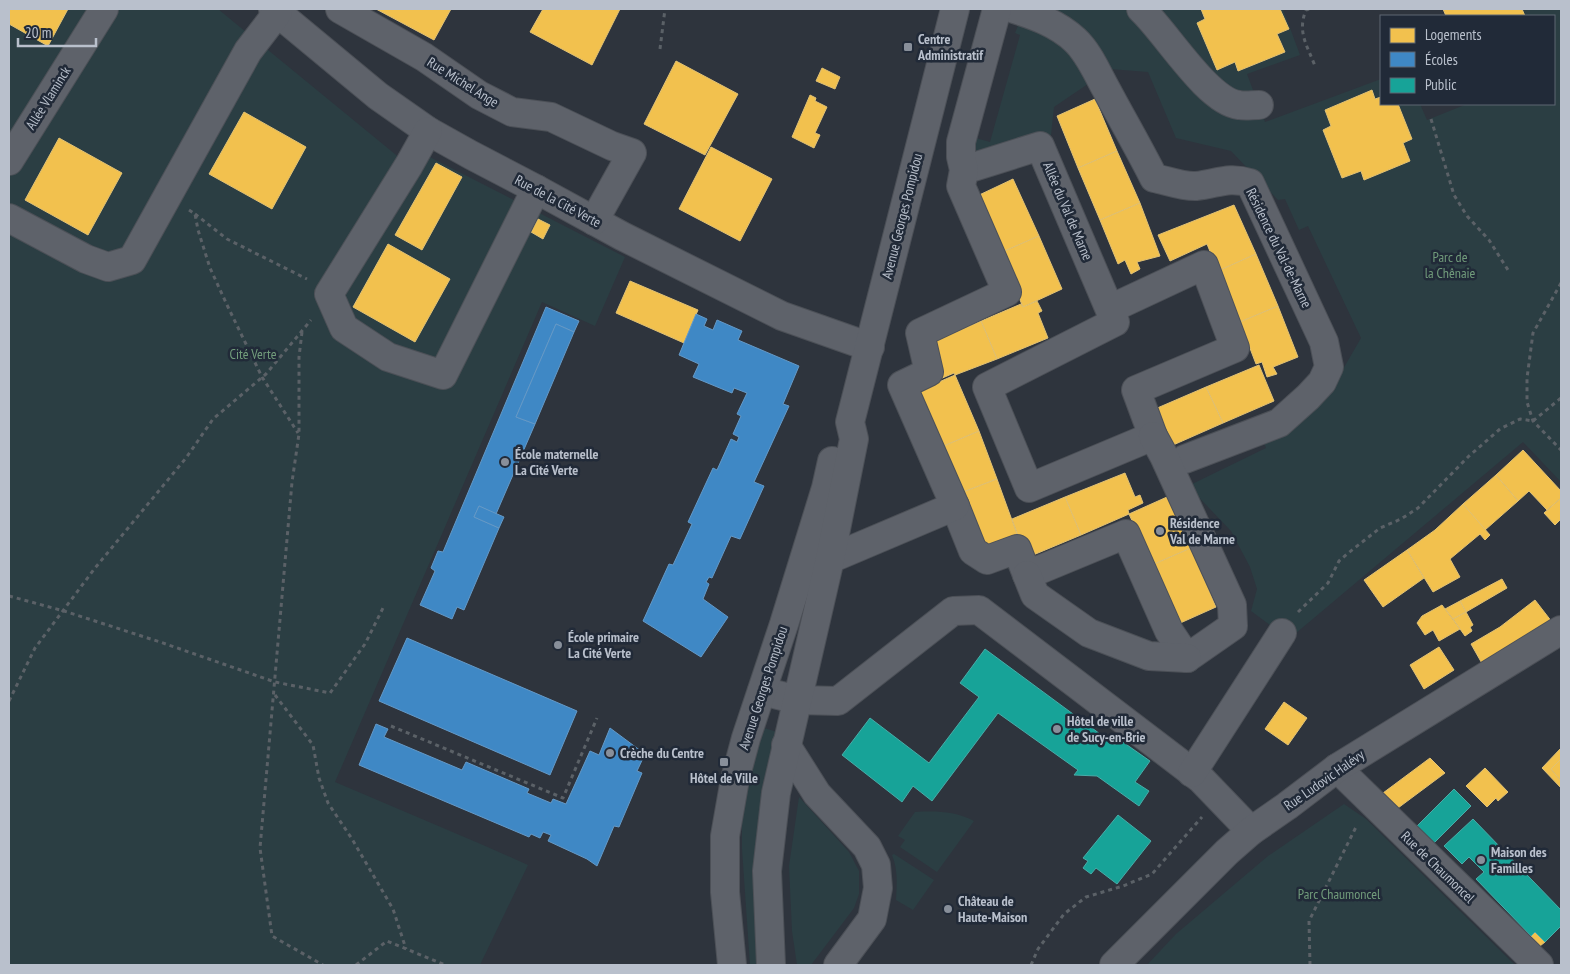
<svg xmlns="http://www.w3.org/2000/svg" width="1570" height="974" font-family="'PT Sans Narrow',sans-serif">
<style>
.green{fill:#2b3e43}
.homes{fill:#f2c14e;stroke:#e1c174}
.schools{fill:#3f88c5;stroke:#6499c7}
.public{fill:#17a398;stroke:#48aca8}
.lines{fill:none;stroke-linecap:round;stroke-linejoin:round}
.minor-casing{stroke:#4c5057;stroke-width:30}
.path{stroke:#5b6167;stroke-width:3;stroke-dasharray:4 4;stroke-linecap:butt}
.minor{stroke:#5e626a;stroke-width:28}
.poi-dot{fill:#888f9a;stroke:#212a38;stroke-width:2}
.labels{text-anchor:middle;stroke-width:5;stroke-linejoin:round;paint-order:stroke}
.poi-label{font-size:14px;font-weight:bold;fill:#b9c0cc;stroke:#212a38;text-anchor:start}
.street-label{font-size:14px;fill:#b9c0cc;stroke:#212a38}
.park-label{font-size:14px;fill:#719c7b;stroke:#212a38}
</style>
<rect width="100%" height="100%" fill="#2e343d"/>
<g class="green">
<path d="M9 9H218L401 159 418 151 625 257 595 326 542 302 335 782 483 845 528 865 480 965H9Z"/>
<path d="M1040 9H1201L1205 19 1197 23 1217 70 1235 62 1238 71 1285 52 1277 34 1289 29 1280 9H1283L1300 55 1247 74 1265 122 1381 79V97L1375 99 1371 90 1325 110 1331 126 1323 130 1342 178 1361 171 1364 180 1410 161 1403 143 1412 139 1398 104H1420L1427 120 1467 104H1554V16H1525L1522 9H1561V482L1523 442 1289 639 1251 611 1257 589 1250 567 1231 531 1188 486 1266 448 1259 428 1335 383 1361 338 1308 226 1299 230 1285 199 1278 200 1231 151 1176 138 1148 72 1110 69 1054 107 1051 135 1023 138 971 161 972 137 990 142 1020 35 1015 33 1021 18Z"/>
<path d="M758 726 780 733 758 965H750L742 849V791Z"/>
<path d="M799 797 849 852 859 871V894L854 908 811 965H797L792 931 789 866Z"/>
<path d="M1344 804 1366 819 1515 965H1147L1176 934 1268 856Z"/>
<path d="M915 812C937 811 954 811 974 821L937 872 900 847 905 840 898 836Z"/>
<path d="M894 854 934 880 913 910 896 900C897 884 898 870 892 855Z"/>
</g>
<g class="homes">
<path d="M9 9H68L48 46 9 24Z"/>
<path d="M376 9H451L434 40Z"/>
<path d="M543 9H620L592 65 530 32Z"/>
<path d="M1201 9H1280L1289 29 1277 34 1285 52 1238 71 1235 62 1217 70 1197 23 1205 19Z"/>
<path d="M1443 9H1522L1525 16H1445H1446Z"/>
<path d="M676 61 738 94 705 155 644 124Z"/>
<path d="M822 68 840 77 835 89 816 81Z"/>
<path d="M1372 90 1375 99 1381 97V104H1398L1412 139 1403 143 1410 161 1364 180 1361 171 1342 178 1323 130 1331 126 1325 110Z"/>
<path d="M810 95 816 98 815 101 827 107 815 133 820 135 814 148 792 137Z"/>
<path d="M1095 99 1117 151 1078 168 1057 116Z"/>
<path d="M244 112 306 147 272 209 209 174Z"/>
<path d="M59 138 122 173 88 235 25 200Z"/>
<path d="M711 147 772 179 740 241 679 209Z"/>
<path d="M1117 151 1140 203 1100 220 1078 168Z"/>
<path d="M436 163 462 177 422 250 395 235Z"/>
<path d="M1013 179 1039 236 1000 253 975 197Z"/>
<path d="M1140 203 1160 256 1137 262 1140 269 1131 274 1125 260 1118 264 1100 220Z"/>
<path d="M1234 205 1256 254 1218 271 1207 244 1170 261 1158 235Z"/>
<path d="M538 219 550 225 543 239 531 232Z"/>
<path d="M1039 236 1062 289 1023 307 1000 253Z"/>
<path d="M388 244 450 279 415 342 353 307Z"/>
<path d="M1256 254 1278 306 1240 322 1218 271Z"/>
<path d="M630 281 698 310 684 343 616 313Z"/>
<path d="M1037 301 1042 311 1038 313 1048 338 997 359 981 321 1021 304 1023 307Z"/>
<path d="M1278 306 1298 357 1273 367 1277 374 1267 377 1262 362 1256 364 1240 322Z"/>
<path d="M981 321 997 359 955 375 954 373 940 379 928 344Z"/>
<path d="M1259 365 1274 401 1223 423 1206 387Z"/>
<path d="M955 375 979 431 939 448 916 392Z"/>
<path d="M1206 387 1223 423 1164 449 1148 412Z"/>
<path d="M979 431 997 479 958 494 939 448Z"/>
<path d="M1523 450 1561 491V498L1547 510 1529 491 1518 501 1496 475Z"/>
<path d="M1125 473 1135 497 1140 495 1143 503 1128 510 1129 514 1081 535 1065 497Z"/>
<path d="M1496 475 1518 501 1485 530 1463 504Z"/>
<path d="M997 479 1017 534 978 549 958 494Z"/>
<path d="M1065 497 1081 535 1026 558 1012 519Z"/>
<path d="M1167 497 1191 548 1152 565 1129 514Z"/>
<path d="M1561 498V519L1555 525 1544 513Z"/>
<path d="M1463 504 1490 535 1485 540 1480 534 1450 559 1460 577 1433 592 1407 550 1435 530Z"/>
<path d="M1191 548 1216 607 1178 624 1152 565Z"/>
<path d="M1407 550 1424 578 1383 607 1364 580Z"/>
<path d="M1502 579 1507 588 1466 612 1460 601Z"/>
<path d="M1535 600 1552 622 1484 667 1471 644 1500 627Z"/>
<path d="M1460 601 1466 612 1453 619 1445 609Z"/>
<path d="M1442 605 1460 629 1439 641 1433 630 1425 635 1417 623 1422 616Z"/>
<path d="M1466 612 1473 625 1470 627 1472 631 1465 636 1453 619Z"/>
<path d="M1439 647 1454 670 1424 689 1410 665Z"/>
<path d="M1284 702 1307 718 1288 745 1265 729Z"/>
<path d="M1561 748V759L1551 769 1561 781V788L1542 768Z"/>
<path d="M1430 758 1445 773 1398 808 1383 793Z"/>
<path d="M1561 759V781L1551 769Z"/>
<path d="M1485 768 1508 792 1498 801 1496 798 1487 807 1466 786Z"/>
<path d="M1535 932 1545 942 1540 946 1531 936Z"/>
</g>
<g class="schools">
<path d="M546 307 579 321 574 332 556 324 516 417 535 424 496 514 479 506 474 517 499 528 464 610 457 607 452 619 420 605 435 571 431 568 438 551 443 552Z"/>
<path d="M696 314 707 319 704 326 713 330 717 320 742 331 738 340 799 366 783 404 789 406 754 482 764 486 740 539 731 536 712 578 709 577 706 582 709 584 703 599 728 617 701 657 643 621 669 564 673 565 692 524 688 522 713 468 717 470 731 439 737 442 739 437 733 434 741 416 737 414 747 393 734 388 732 393 693 377 699 364 679 355Z"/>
<path d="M556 324 574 332 535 424 516 417Z"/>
<path d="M479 506 504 517 499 528 474 517Z"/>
<path d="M407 638 577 711 550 775 379 701Z"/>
<path d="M376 724 388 729 384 737 462 770 466 762 529 789 527 793 551 803 553 799 566 804 590 751 599 755 610 728 645 754 637 771 642 773 619 827 614 826 597 866 587 859 548 841 551 835 543 832 540 838 531 834 529 837 359 765Z"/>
</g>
<g class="public">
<path d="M985 649 1115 745 1120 740 1150 761 1135 782 1149 791 1139 806 1097 776 1074 775 1078 770 998 713 932 801 913 786 902 802 842 755 870 718 929 763 979 697 960 683Z"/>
<path d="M1454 789 1471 806 1431 846 1414 829Z"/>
<path d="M1118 815 1151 841 1117 884 1096 868 1091 874 1083 868 1088 861 1083 858Z"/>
<path d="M1473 819 1561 910V926L1545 942 1535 932 1531 936 1476 879 1484 872 1469 857 1462 864 1444 846Z"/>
</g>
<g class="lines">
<defs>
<g id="minor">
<path d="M273 9 378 96 428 131 471 155 536 189 622 236 782 316 870 347"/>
<path d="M340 9 424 57 479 95 512 112 551 117 612 146 632 153 594 221"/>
<path d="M1014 9C1036 16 1058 24 1075 40 1089 53 1097 73 1106 89 1122 119 1139 148 1154 178 1165 180 1184 187 1196 186 1217 184 1228 176 1250 183L1324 342 1329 367 1322 382 1308 397 1279 423 1185 459"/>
<path d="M1141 9C1166 32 1207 101 1239 105 1245 106 1252 105 1259 105"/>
<path d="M428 131 409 165 329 294 344 328 388 357 443 375 536 189"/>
<path d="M9 161 104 9"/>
<path d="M964 170 1040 146 1115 322 987 387 1029 488 1153 436 1136 390 1235 348 1204 265 1110 309"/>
<path d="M9 218 86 259 108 267 132 260 248 51 278 12"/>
<path d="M955 506 973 551 987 560 1017 549 1027 575 1126 534 1169 631 1187 658 1233 626 1232 605 1164 456 1153 436"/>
<path d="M830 559 955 506 902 385 929 372 920 333 1007 292 961 186 964 170 961 157V142L997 9"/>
<path d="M1027 575 1035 595 1089 633 1149 656 1187 658"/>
<path d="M762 691 798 700 838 701 953 611 979 610 1201 779 1251 831"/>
<path d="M786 745 817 794 867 847 876 865 878 888 872 919 838 965"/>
<path d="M1337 768 1539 965"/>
<path d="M1192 773 1282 633"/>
<path d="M732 965 725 892V836L735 779 746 738 784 624 826 488 832 461"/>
<path d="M771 965 767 871 776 793 830 559 854 439 850 422 955 9"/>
<path d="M1114 965 1227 852 1251 831 1287 806 1337 768 1561 630"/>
</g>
</defs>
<use href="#minor" class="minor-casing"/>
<g class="path">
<path d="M1309 9 1306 10C1297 32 1307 45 1315 66"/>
<path d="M660 49 665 9"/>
<path d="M1431 119 1454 195 1467 216 1489 240 1508 270"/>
<path d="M189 210 195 214 198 230 210 268 228 307 262 377 298 433"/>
<path d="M195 214 227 239 307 279"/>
<path d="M1561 283 1533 333 1527 378V402L1533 421 1561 450"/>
<path d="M302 332 299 357V434L292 482 260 848 272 936 323 965"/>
<path d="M1533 421 1561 398"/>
<path d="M9 596 64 611 160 642 275 682 330 693 365 644 383 608"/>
<path d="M1298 612 1328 583 1339 561 1347 554 1380 528 1401 519 1418 508 1469 456 1500 429 1520 419 1533 421"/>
<path d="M275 695 313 745 319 778 328 803 352 839 393 909 406 949"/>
<path d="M9 701 35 648 95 568 186 458 213 419 266 374 311 320"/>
<path d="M391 726 563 798 597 718"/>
<path d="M356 965 387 941 445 965"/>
<path d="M1031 965 1038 949 1064 914 1086 897 1123 886 1152 874 1202 817"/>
<path d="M1310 965 1309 921 1357 825"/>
</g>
<use href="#minor" class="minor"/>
</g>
<g class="poi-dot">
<rect x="903" y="42" width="10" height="10" rx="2.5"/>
<circle cx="505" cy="462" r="5"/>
<circle cx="1160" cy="531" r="5"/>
<circle cx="558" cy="645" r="5"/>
<circle cx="1057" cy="729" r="5"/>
<circle cx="610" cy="753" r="5"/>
<rect x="719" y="757" width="10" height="10" rx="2.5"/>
<circle cx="1481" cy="860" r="5"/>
<circle cx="948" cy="909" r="5"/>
</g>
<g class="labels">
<g class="poi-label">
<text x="918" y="44">Centre<tspan x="918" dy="16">Administratif</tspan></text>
<text x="515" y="459">École maternelle<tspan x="515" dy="16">La Cité Verte</tspan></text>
<text x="1170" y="528">Résidence<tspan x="1170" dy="16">Val de Marne</tspan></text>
<text x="568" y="642">École primaire<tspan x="568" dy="16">La Cité Verte</tspan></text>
<text x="1067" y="726">Hôtel de ville<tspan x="1067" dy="16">de Sucy-en-Brie</tspan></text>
<text x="620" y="758">Crèche du Centre</text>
<text x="724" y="783" text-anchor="middle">Hôtel de Ville</text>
<text x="1491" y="857">Maison des<tspan x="1491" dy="16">Familles</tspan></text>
<text x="958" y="906">Château de<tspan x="958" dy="16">Haute-Maison</tspan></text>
</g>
<g class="street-label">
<text transform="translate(463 82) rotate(32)" y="5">Rue Michel Ange</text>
<text transform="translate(48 98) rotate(-58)" y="5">Allée Vlaminck</text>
<text transform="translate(558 201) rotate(28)" y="5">Rue de la Cité Verte</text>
<text transform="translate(1068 211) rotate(67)" y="5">Allée du Val de Marne</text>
<text transform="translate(902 216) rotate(-76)" y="5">Avenue Georges Pompidou</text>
<text transform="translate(1279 248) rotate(64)" y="5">Résidence du Val-de-Marne</text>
<text transform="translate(763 688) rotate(-72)" y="5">Avenue Georges Pompidou</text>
<text transform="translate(1324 780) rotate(-35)" y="5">Rue Ludovic Halévy</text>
<text transform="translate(1438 867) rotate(44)" y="5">Rue de Chaumoncel</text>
</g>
<g class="park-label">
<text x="1450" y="262">Parc de<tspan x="1450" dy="16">la Chênaie</tspan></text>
<text x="253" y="359">Cité Verte</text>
<text x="1339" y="899">Parc Chaumoncel</text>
</g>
</g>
<rect width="1570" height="974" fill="none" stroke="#b9c0cc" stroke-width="20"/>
<rect x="1380" y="15" width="175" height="90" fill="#212a38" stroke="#5e6673"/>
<rect x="1390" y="28" width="25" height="15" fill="#f2c14e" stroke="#5e6673"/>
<text x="1425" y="40" font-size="15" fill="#b9c0cc">Logements</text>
<rect x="1390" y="52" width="25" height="15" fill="#3f88c5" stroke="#5e6673"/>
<text x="1425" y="65" font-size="15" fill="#b9c0cc">Écoles</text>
<rect x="1390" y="78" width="25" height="15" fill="#17a398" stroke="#5e6673"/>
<text x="1425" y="90" font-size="15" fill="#b9c0cc">Public</text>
<path d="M18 38v8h78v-8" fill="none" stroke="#b9c0cc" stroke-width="2.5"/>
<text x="25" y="38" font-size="15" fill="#b9c0cc" stroke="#212a38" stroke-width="4" paint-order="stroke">20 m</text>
</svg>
